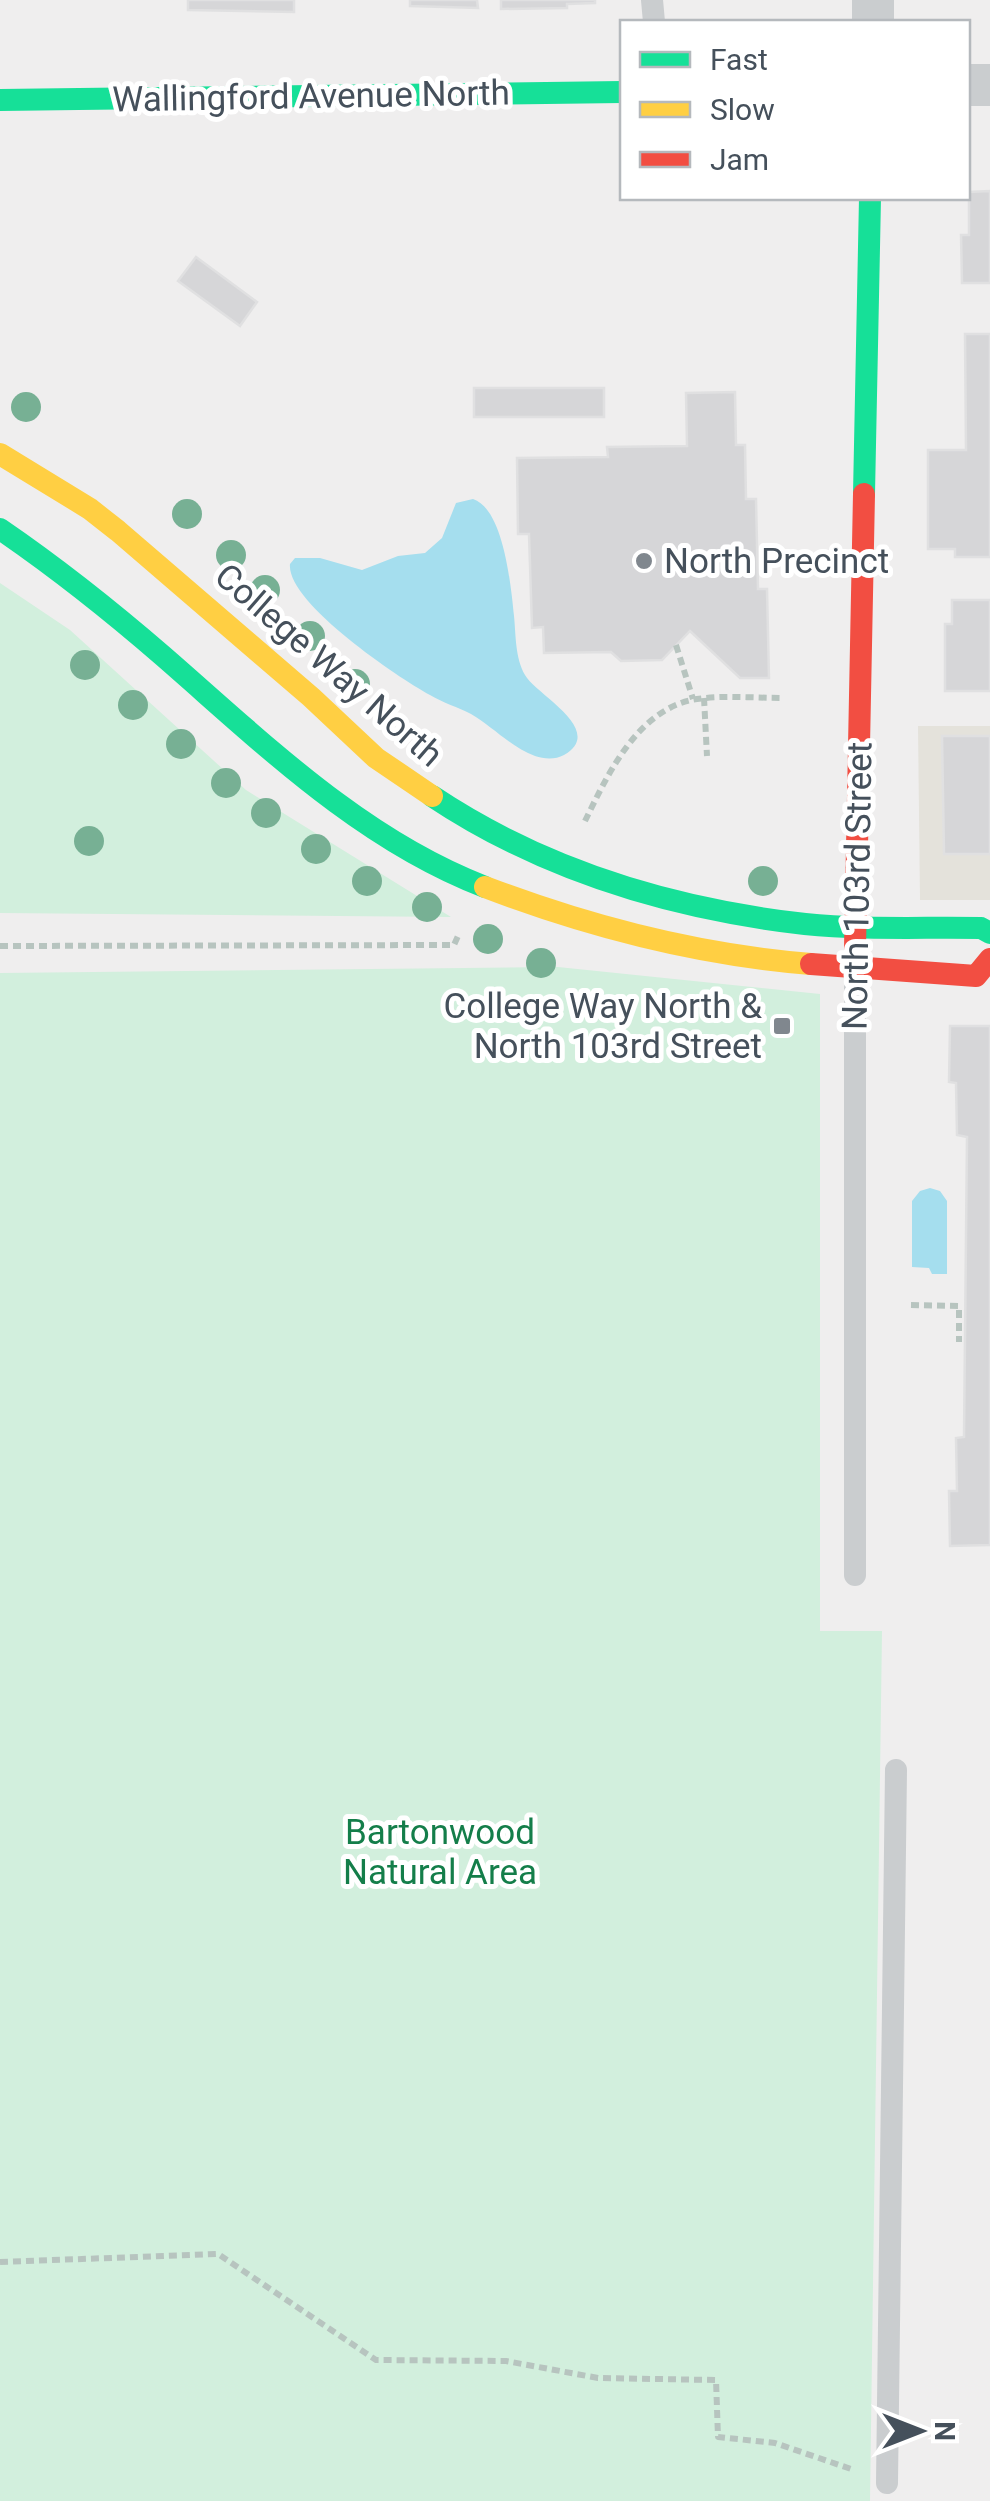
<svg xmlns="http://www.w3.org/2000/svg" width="990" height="2501" font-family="Roboto,sans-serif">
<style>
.commercial{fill:#e4e2db}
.green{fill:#d2efdd}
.water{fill:#a5deee}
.building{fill:#d6d6d8;stroke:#e0e0e1;stroke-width:2.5}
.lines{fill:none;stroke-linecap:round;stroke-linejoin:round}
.path{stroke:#b7c4bf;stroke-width:6;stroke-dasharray:8 5;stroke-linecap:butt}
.lane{stroke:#cacdcf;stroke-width:22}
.street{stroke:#cacdcf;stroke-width:42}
.fast{stroke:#16e098;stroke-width:22}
.slow{stroke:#ffcf43;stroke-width:22}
.jam{stroke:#f24e42;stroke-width:22}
.tree{fill:#77b094}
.poi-dot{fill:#80878e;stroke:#fff;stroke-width:4}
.labels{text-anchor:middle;stroke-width:10;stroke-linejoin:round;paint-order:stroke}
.street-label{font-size:35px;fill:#45505b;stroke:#fff}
.poi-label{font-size:35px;fill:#45505b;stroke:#fff;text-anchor:start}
.park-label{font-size:35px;fill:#147e4a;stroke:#fff}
</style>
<rect width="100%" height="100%" fill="#efeeee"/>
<path class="commercial" d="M918 726H990V900H920Z"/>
<g class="green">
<path d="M0 583 70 630 246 790 451 917 0 913Z"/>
<path d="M558 967 820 994V1631H882L870 2501H0V973Z"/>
</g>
<g class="water">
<path d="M473 499C504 509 511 587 514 616 516 635 515 658 525 675 535 694 607 730 564 755 555 760 544 759 535 756 512 748 492 726 471 714 458 707 443 703 430 695 397 677 286 602 290 564L295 558H320L362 570 398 556 425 553 442 538 456 503Z"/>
<path d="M930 1188 940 1191 947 1201V1274H932L929 1268 912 1267V1201L920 1191Z"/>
</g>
<g class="building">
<path d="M188 0H294V12L188 10Z"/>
<path d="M410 0H477L478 8 410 6Z"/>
<path d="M501 0H595V3L567 4V8L501 9Z"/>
<path d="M990 191V283H962L961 235H969V192Z"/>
<path d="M196 257 257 302 240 326 178 281Z"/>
<path d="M965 334H990V557H955V549H928V450H966Z"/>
<rect x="474" y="388" width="130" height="29"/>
<path d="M735 392 736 445H745L746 499H756L758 589H767L769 678H740L690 631 662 660 621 661 611 652 544 653 543 627 532 628 529 534H518L517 458 608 457 607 447 687 446 686 393Z"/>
<path d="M952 600H990V691H945V624H952Z"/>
<path d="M942 736H990V854H944Z"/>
<path d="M950 1026H990V1545L950 1546 949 1491H957L956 1438 964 1437 967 1137 957 1135 956 1083 949 1082Z"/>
</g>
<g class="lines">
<g class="path">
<path d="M676 645 693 699"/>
<path d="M704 698 707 756"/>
<path d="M585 821C608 774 638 708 697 699 724 695 755 698 783 698"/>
<path d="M0 946 454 945 458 936"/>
<path d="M911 1305 959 1306V1342"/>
<path d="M0 2262 218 2254 376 2360 506 2361 598 2378 716 2380 718 2437 775 2443 854 2470"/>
</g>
<g class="lane">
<path d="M652 0 654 22"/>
<path d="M855 967V1575"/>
<path d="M887 2483 896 1770"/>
</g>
<g class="street">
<path d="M873 0V22"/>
<path d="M968 85H990"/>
</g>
<g class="fast">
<path d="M0 100 622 92"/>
<path d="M864 494 870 198"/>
<path d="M0 529C57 568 111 611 163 656 262 742 360 839 485 887"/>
<path d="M432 796C543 870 673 909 805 924 862 930 923 927 981 928L990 933"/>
</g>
<g class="slow">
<path d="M0 454 90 509 118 531 311 697 376 758 432 796"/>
<path d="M485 887C590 927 698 955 811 964"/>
</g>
<g class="jam">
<path d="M855 948 864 494"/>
<path d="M811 964 976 976 990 959"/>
</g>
</g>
<g class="tree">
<circle cx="26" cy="407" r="15"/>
<circle cx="187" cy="514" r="15"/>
<circle cx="231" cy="555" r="15"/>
<circle cx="265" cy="590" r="15"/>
<circle cx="310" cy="636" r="15"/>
<circle cx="85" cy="665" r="15"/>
<circle cx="355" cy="684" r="15"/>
<circle cx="133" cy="705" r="15"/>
<circle cx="181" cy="744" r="15"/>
<circle cx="226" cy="783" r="15"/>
<circle cx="266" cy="813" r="15"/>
<circle cx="89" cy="841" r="15"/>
<circle cx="316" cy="849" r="15"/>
<circle cx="367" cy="881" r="15"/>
<circle cx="763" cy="881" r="15"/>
<circle cx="427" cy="907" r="15"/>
<circle cx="488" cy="939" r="15"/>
<circle cx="541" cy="963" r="15"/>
</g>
<g class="poi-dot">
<circle cx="644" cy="561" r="10"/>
<rect x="772" y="1016" width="20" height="20" rx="5"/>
</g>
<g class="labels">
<g class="street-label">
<text transform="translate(311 96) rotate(-1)" y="12">Wallingford Avenue North</text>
<text transform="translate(329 665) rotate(41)" y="12">College Way North</text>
<text transform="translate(857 886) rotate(-89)" y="12">North 103rd Street</text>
</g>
<g class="poi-label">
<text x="664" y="573">North Precinct</text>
<text x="762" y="1018" text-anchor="end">College Way North &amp;<tspan x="762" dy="40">North 103rd Street</tspan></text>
</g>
<g class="park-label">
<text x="440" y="1844">Bartonwood<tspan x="440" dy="40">Natural Area</tspan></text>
</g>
</g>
<rect x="620" y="20" width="350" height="180" fill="#ffffff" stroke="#b5b9bd" stroke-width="2.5"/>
<rect x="640" y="52" width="50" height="15" fill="#16e098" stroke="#b5b9bd" stroke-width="2.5"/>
<text x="710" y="70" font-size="30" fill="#45505b">Fast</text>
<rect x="640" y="102" width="50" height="15" fill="#ffcf43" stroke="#b5b9bd" stroke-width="2.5"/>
<text x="710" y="120" font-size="30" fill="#45505b">Slow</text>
<rect x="640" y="152" width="50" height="15" fill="#f24e42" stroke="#b5b9bd" stroke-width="2.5"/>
<text x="710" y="170" font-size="30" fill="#45505b">Jam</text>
<g transform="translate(920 2431) rotate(90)" stroke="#ffffff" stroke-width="8" paint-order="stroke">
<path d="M0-8L18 38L0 25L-18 38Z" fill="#45505b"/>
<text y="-15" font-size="28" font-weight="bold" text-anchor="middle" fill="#45505b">N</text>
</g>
</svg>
